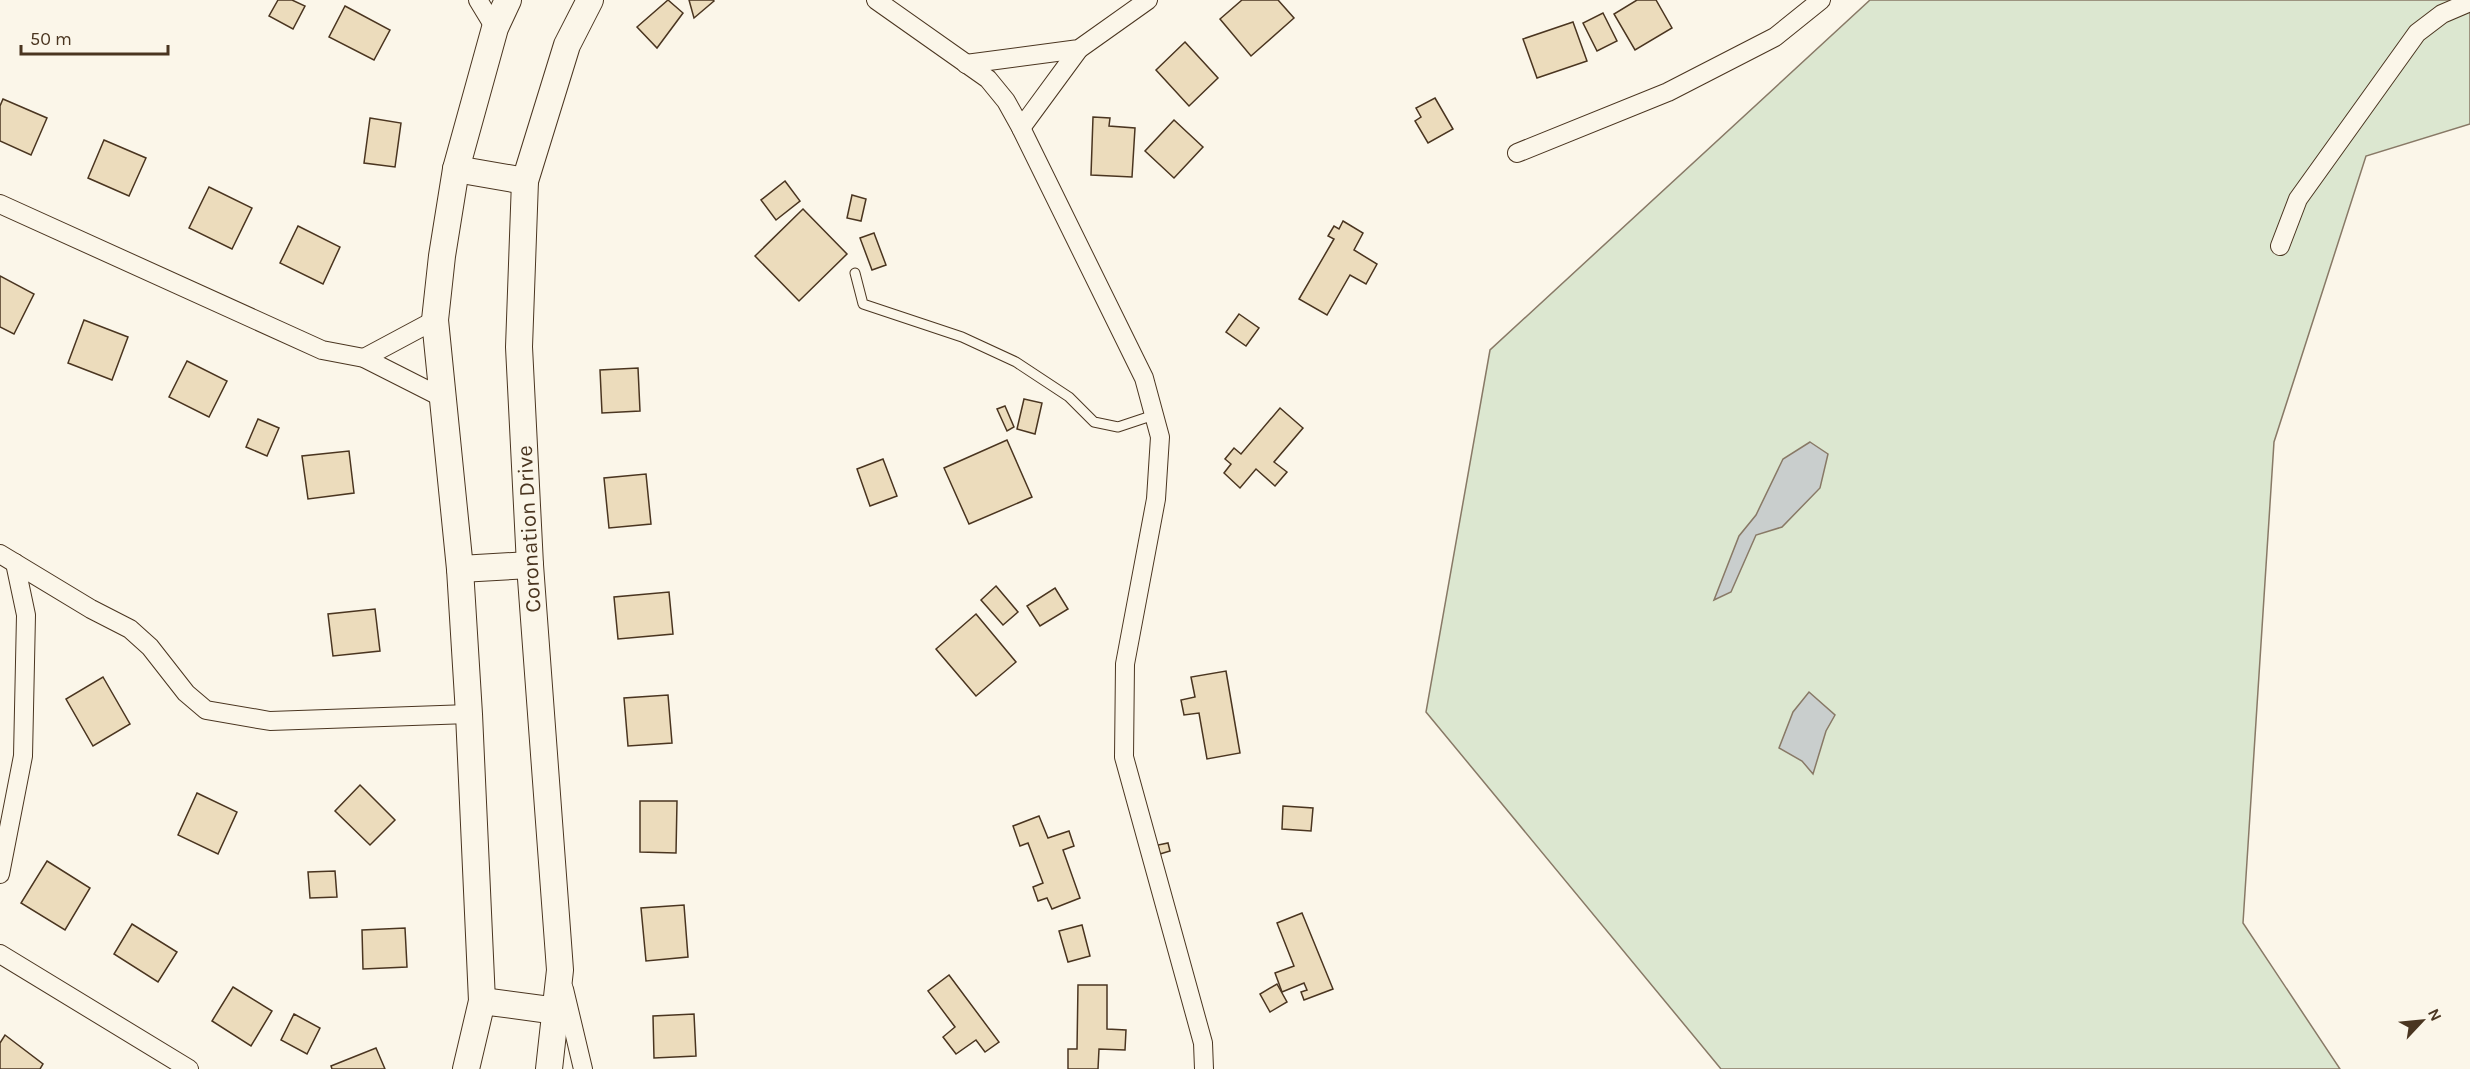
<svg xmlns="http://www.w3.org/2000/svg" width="2470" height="1069" font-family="Karla,sans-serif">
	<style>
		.green { fill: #dce7d0; stroke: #887966; stroke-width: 1.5 }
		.water { fill: #c9cecd; stroke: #887966; stroke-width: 1.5 }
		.building { fill: #ecdcbc; stroke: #4a3520; stroke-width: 1.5 }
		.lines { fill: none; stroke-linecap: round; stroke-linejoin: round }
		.lane-casing { stroke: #4a3520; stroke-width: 11 }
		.street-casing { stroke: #4a3520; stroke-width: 20 }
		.secondary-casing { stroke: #4a3520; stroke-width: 28 }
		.lane { stroke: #fbf6e9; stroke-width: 9 }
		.street { stroke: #fbf6e9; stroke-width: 18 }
		.secondary { stroke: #fbf6e9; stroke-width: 26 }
		.labels { text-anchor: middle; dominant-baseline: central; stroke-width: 4.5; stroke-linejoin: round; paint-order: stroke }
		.street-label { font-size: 22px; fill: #4a3520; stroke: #fbf6e9 }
	</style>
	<rect width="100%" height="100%" fill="#fbf6e9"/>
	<polygon class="green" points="1870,0 2470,0 2470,124 2366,156 2274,442 2243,923 2340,1069 1721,1069 1426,712 1490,350"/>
	<g class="water">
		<polygon points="1810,442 1828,454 1820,488 1782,527 1756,535 1731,592 1714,600 1739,536 1756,515 1783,459"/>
		<polygon points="1809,692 1835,715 1826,731 1813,774 1802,761 1779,748 1793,712"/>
	</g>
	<g class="building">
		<polygon points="278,0 292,0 305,6 293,29 269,16"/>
		<polygon points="668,0 683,13 657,48 637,27"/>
		<polygon points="689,0 713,0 714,1 694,18"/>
		<polygon points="1242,0 1278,0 1294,18 1251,56 1220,19"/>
		<polygon points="1637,0 1656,0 1672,28 1635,50 1614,14"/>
		<polygon points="345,6 390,30 374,60 329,37"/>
		<polygon points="1603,13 1617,41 1597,51 1583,23"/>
		<polygon points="1573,22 1587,61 1537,78 1523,39"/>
		<polygon points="1185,42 1218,78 1189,106 1156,70"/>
		<polygon points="1435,98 1453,129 1428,143 1415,121 1421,117 1416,108"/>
		<polygon points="3,99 47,118 31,155 0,141 0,106"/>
		<polygon points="1093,117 1110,118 1109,126 1135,128 1132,177 1091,175"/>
		<polygon points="370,118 401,123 395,167 364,163"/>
		<polygon points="1174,120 1203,147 1174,178 1145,151"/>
		<polygon points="104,140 146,158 129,196 88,178"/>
		<polygon points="785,181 800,201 776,220 761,200"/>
		<polygon points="209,187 252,208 232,249 189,228"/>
		<polygon points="852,195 866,199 861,221 847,218"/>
		<polygon points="803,209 847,254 799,301 755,256"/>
		<polygon points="1343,221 1363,233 1354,250 1377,264 1366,284 1350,275 1327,315 1299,299 1334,239 1328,236 1334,226 1339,229"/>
		<polygon points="298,226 340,247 323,284 280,263"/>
		<polygon points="874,233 886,265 872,270 860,238"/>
		<polygon points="0,276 34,294 14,334 0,327"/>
		<polygon points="1239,314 1259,328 1246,346 1226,332"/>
		<polygon points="84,320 128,337 112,380 68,363"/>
		<polygon points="187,361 227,381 209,417 169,397"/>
		<polygon points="638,368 640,411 602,413 600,370"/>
		<polygon points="1024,399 1042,403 1035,434 1017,429"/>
		<polygon points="1005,406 1014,427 1007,431 997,409"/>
		<polygon points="1280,408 1303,428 1274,462 1287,472 1275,486 1256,469 1240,488 1224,473 1231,464 1225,459 1234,448 1241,454"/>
		<polygon points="258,419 279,428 267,456 246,447"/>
		<polygon points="1007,440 1032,497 969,524 944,468"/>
		<polygon points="349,451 354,493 308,499 302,456"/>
		<polygon points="883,459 897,496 870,506 857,469"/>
		<polygon points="646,474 651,524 609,528 604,478"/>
		<polygon points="996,586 1018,612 1003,625 981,600"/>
		<polygon points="1055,588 1068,609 1040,626 1027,606"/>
		<polygon points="669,592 673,634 618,639 614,597"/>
		<polygon points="375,609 380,651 333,656 328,614"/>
		<polygon points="976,614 1016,662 976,696 936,649"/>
		<polygon points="1226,671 1240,753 1207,759 1199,713 1184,715 1181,700 1195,697 1191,677"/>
		<polygon points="103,677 130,724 93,746 66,699"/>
		<polygon points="668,695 672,743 628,746 624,698"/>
		<polygon points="360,785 395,820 370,845 335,811"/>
		<polygon points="197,793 237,812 218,854 178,835"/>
		<polygon points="640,801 677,801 676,853 640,852"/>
		<polygon points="1283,806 1313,808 1311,831 1282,829"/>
		<polygon points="1039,816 1048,838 1069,831 1074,846 1063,850 1080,898 1052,909 1047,898 1038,901 1033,887 1043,883 1028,843 1020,846 1013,826"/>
		<polygon points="1168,843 1170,851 1160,854 1158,845"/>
		<polygon points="47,861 90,888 65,930 21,903"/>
		<polygon points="335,871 337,897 310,898 308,872"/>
		<polygon points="684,905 688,957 646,961 641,908"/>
		<polygon points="1302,913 1333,989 1304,1000 1301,992 1307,990 1304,983 1282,992 1275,973 1294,966 1277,923"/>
		<polygon points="132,924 177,952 158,982 114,954"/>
		<polygon points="1082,925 1090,956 1068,962 1059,931"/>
		<polygon points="405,928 407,967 363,969 362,930"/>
		<polygon points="949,975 999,1042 985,1052 976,1040 956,1054 943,1037 955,1027 928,991"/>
		<polygon points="1277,984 1287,1002 1270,1012 1260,994"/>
		<polygon points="1078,985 1107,985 1107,1029 1126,1030 1125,1050 1099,1049 1098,1069 1068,1069 1068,1049 1077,1049"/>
		<polygon points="233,987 272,1011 251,1046 212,1021"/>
		<polygon points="294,1014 320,1028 307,1054 281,1040"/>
		<polygon points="694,1014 696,1056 654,1058 653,1016"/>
		<polygon points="5,1035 43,1064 40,1069 0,1069 0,1043"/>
		<polygon points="376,1048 385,1069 332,1069 331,1066"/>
	</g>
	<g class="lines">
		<g class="lane-casing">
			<polyline id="lane" points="855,273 863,304 962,337 1016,362 1069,397 1094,422 1118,427 1154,415"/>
		</g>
		<g class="street-casing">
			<g id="street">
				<polyline points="478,0 495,28"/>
				<polyline points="876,0 988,79 1006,101 1021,128 1144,378 1160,437 1156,499 1125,664 1124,757 1203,1043 1204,1069"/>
				<polyline points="966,64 1079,49 1148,0"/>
				<polyline points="1021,128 1079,49"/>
				<polyline points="1517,153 1668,92 1775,37 1821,0"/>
				<polyline points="0,204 322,350 364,358 443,398"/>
				<polyline points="2280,246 2298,199 2417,33 2442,14 2470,2"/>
				<polyline points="364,358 435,320"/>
				<polyline points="0,554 91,609 130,629 150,647 186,693 206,710 270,721 469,714"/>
				<polyline points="0,874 23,756 26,615 15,563"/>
				<polyline points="0,954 189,1069"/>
				<polyline points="564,989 583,1069"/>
			</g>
		</g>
		<g class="secondary-casing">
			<g id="secondary">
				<polyline points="456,169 525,181"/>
				<polyline points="460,569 530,565"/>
				<polyline points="482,1001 557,1011"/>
				<polyline points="466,1069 482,1001 469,714 460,569 435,320 442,256 456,169 495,28 508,0"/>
				<polyline points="549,1069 560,970 530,565 519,347 525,181 567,45 590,0"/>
			</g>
		</g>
		<use href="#lane" class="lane"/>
		<use href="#street" class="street"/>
		<use href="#secondary" class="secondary"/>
	</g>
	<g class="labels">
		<g class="street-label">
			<text transform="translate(529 529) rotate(-93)">Coronation Drive</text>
		</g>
	</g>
	<g transform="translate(2422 1021) rotate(64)" stroke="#fbf6e9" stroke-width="4.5" paint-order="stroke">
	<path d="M0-4.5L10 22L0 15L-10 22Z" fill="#4a3520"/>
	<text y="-9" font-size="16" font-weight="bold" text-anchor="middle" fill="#4a3520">N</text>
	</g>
	<path d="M21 45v9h147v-9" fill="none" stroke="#4a3520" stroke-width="3"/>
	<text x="30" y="45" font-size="18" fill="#4a3520" stroke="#fbf6e9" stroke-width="4.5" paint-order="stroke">50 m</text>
</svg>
